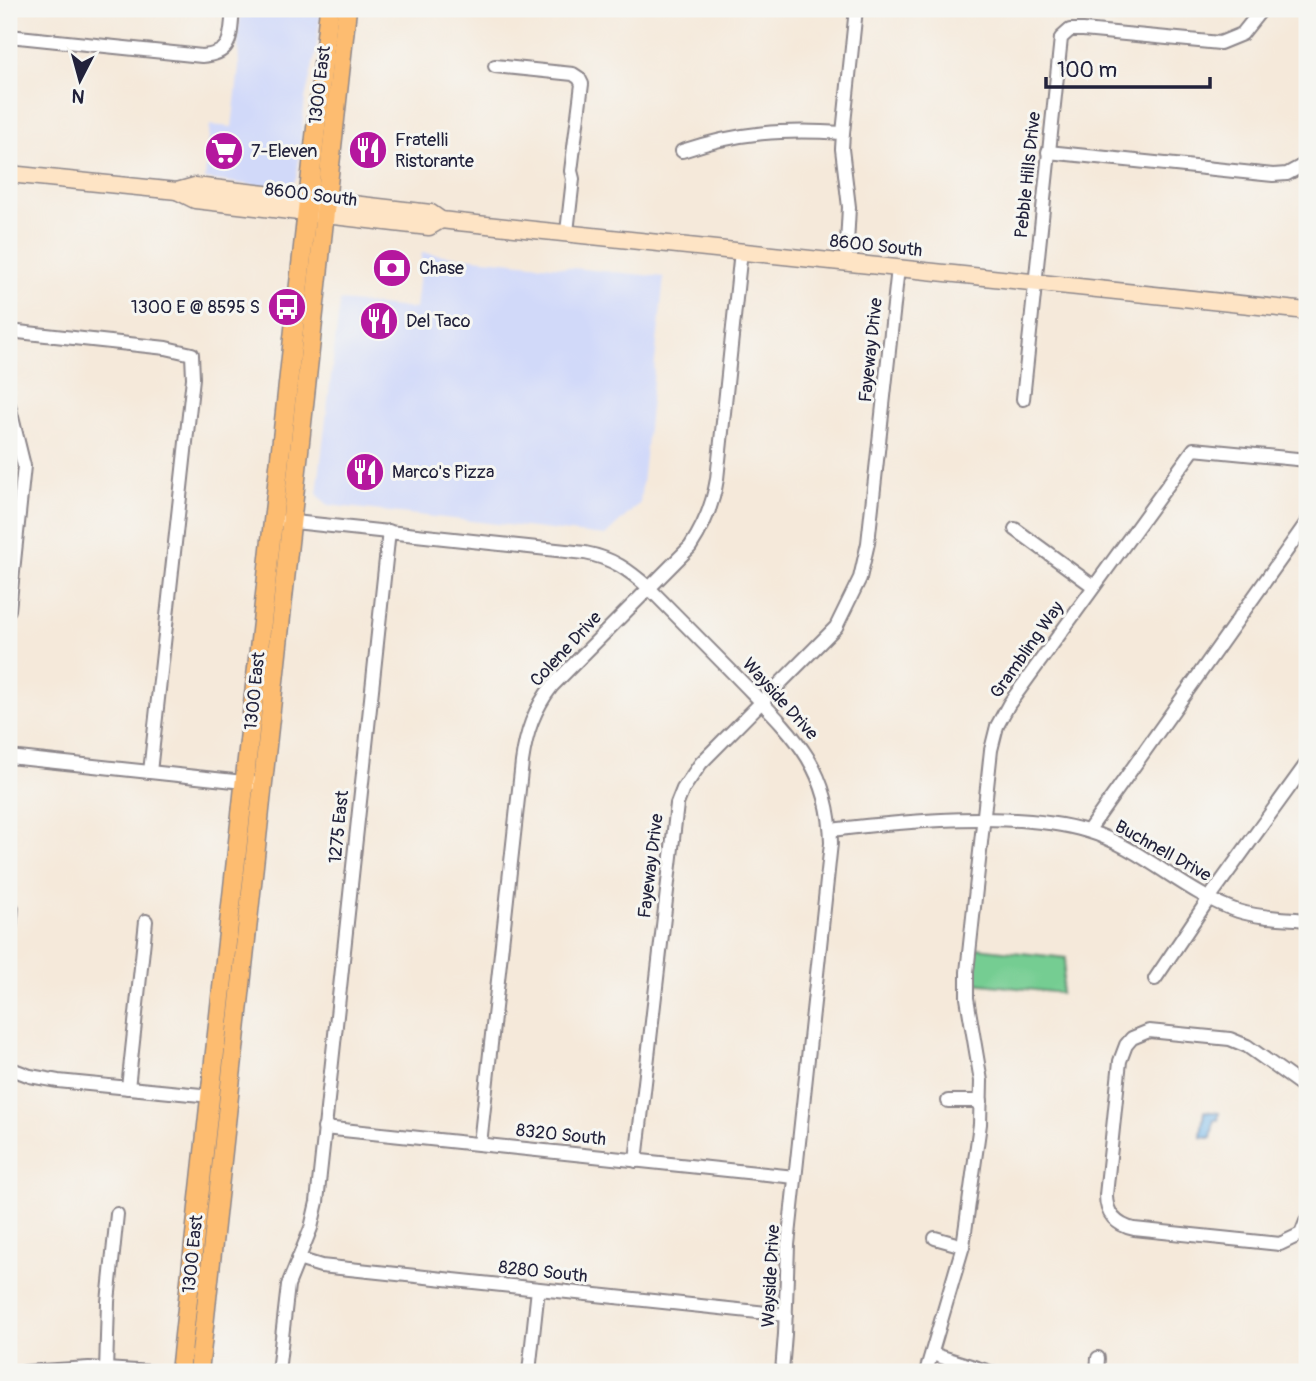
<svg xmlns="http://www.w3.org/2000/svg" width="1316" height="1381" font-family="Pangolin,sans-serif">
	<style>
		.built { fill: #d1d9f9 }
		.green { fill: #75cd92; stroke: #4c7866; stroke-width: 2 }
		.water { fill: #75b7ea; stroke: #4c6c92; stroke-width: 2 }
		.lines { fill: none; stroke-linecap: round; stroke-linejoin: round }
		.street-casing { stroke: #8c868a; stroke-width: 16 }
		.secondary-casing { stroke: #8c868a; stroke-width: 19 }
		.primary-casing { stroke: #8c868a; stroke-width: 21 }
		.street { stroke: #fff; stroke-width: 12 }
		.secondary { stroke: #fee4c5; stroke-width: 16 }
		.primary { stroke: #fdbc6f; stroke-width: 18 }
		.labels { text-anchor: middle; dominant-baseline: central; stroke-width: 6; stroke-linejoin: round; paint-order: stroke }
		.street-label { font-size: 18px; fill: #22223b; stroke: #f6f6f2 }
		.poi-label { font-size: 18px; fill: #22223b; stroke: #f6f6f2; text-anchor: start }
	</style>
	<rect width="100%" height="100%" fill="#f6f6f2"/>
	<filter id="ink" filterUnits="userSpaceOnUse"><feTurbulence type="fractalNoise" baseFrequency=".0143" numOctaves="2"/><feDisplacementMap in="SourceGraphic" scale="14" xChannelSelector="R" yChannelSelector="G"/><feConvolveMatrix kernelMatrix="1 2 1 2 8 2 1 2 1" color-interpolation-filters="sRGB"/></filter>
	<filter id="wash" filterUnits="userSpaceOnUse"><feTurbulence type="fractalNoise" baseFrequency=".00686" numOctaves="4" result="noise"/><feDisplacementMap in="SourceGraphic" scale="28" xChannelSelector="R" yChannelSelector="G"/><feGaussianBlur stdDeviation="1.57" result="paint"/><feColorMatrix in="noise" values="0 0 0 0 0 0 0 0 0 0 0 0 0 0 0 0 0 1.4 0 .05"/><feComposite in="paint" operator="in"/></filter>
	<g filter="url(#wash)">
		<rect width="100%" height="100%" fill="#f5e9da"/>
		<g class="built">
			<polygon points="241,9 321,9 316,52 305,99 297,176 294,182 287,187 278,188 205,179 210,125 232,127 239,68 238,35"/>
			<polygon points="422,253 664,277 640,503 605,536 328,505 317,494 340,301 416,309"/>
		</g>
		<polygon class="green" points="977,948 1066,958 1061,993 974,983"/>
		<polygon class="water" points="1204,1111 1219,1113 1218,1120 1214,1119 1211,1138 1201,1137"/>
	</g>
	<g filter="url(#ink)">
		<g class="lines">
			<g class="street-casing">
				<g id="street">
					<path d="M9,36L202,56C234,54 230,35 233,9"/>
					<polyline points="495,66 573,74 579,78 582,84 571,171 573,179 567,232"/>
					<path d="M682,151C738,132 784,129 843,133"/>
					<polyline points="1048,152 1273,175 1287,174 1307,163"/>
					<polyline points="846,263 849,207 842,149 843,133 856,9"/>
					<polyline points="9,331 166,348 192,354 193,378 150,772"/>
					<polyline points="1023,399 1061,38 1070,30 1083,30 1220,43 1242,34 1262,9"/>
					<polyline points="9,405 24,466 9,610"/>
					<path d="M285,521L585,553C612,558 629,570 649,588C678,617 707,647 736,676C787,729 830,763 831,843L788,1245L785,1334L782,1372"/>
					<polyline points="1015,529 1093,586"/>
					<polyline points="9,757 253,783"/>
					<path d="M831,830C905,821 1016,810 1087,831C1142,847 1184,893 1238,911C1260,918 1285,918 1307,920"/>
					<polyline points="1088,831 1307,522"/>
					<polyline points="9,940 12,908"/>
					<polyline points="1155,979 1210,897 1307,763"/>
					<polyline points="9,1068 30,1076 58,1081 211,1096"/>
					<polyline points="128,1088 146,921"/>
					<path d="M1307,1089L1247,1046L1230,1039L1149,1031L1132,1038L1126,1045L1120,1061L1106,1195C1106,1214 1116,1225 1134,1229L1280,1244L1301,1234L1307,1219"/>
					<polyline points="948,1101 981,1101"/>
					<polyline points="324,1128 795,1177"/>
					<path d="M480,1144L522,762C526,733 534,709 552,686L690,547C704,526 713,504 717,479L741,251"/>
					<polyline points="636,1161 677,804 683,789 701,763 836,627 860,578 868,543 898,268"/>
					<polyline points="935,1238 963,1246"/>
					<polyline points="298,1259 321,1266 786,1315"/>
					<polyline points="932,1354 990,1372"/>
					<polyline points="25,1372 89,1368 153,1372"/>
					<polyline points="106,1372 108,1302 117,1214"/>
					<polyline points="278,1372 288,1285 311,1228 317,1202 389,531"/>
					<polyline points="529,1372 538,1289"/>
					<polyline points="926,1372 963,1246 980,1124 981,1081 967,998 967,972 991,750 997,726 1009,704 1194,449 1307,460"/>
					<polyline points="1097,1372 1098,1358"/>
				</g>
			</g>
			<g class="secondary-casing">
				<g id="secondary">
					<polyline points="9,174 177,191 195,186 431,213 441,220 458,222 1307,311"/>
					<polyline points="177,191 195,200 429,227 441,220"/>
				</g>
			</g>
			<g class="primary-casing">
				<g id="primary">
					<polyline points="180,1372 329,9"/>
					<polyline points="199,1372 347,9"/>
				</g>
			</g>
			<use href="#street" class="street"/>
			<use href="#secondary" class="secondary"/>
			<use href="#primary" class="primary"/>
		</g>
	</g>
	<defs>
		<g id="restaurant-disc" transform="scale(2.0125)"><circle r="9.5" fill="#b5179e" stroke="#f6f6f2"/><path d="M-5-6h1v4h1v-4h1v4h1v-4h1v5L-1.5 .5V6h-2V.5L-5-1ZM5-6V6H3V1.5H1.5Q1.5-4 5-6Z" fill="#fff"/></g>
		<g id="supermarket-disc" transform="scale(2.0125)"><circle r="9.5" fill="#b5179e" stroke="#f6f6f2"/><path d="M-6-5.5h2.5l.6 2H6L4.5 2H-2.5L-4.4-4H-6ZM-1.5 3.2a1.3 1.3 0 1 0 .1 0ZM3 3.2a1.3 1.3 0 1 0 .1 0Z" fill="#fff"/></g>
		<g id="bank-disc" transform="scale(2.0125)"><circle r="9.5" fill="#b5179e" stroke="#f6f6f2"/><path d="M-6-4H6V4H-6ZM0-2.3a2.3 2.3 0 1 0 0 4.6a2.3 2.3 0 1 0 0-4.6Z" fill="#fff"/></g>
		<g id="bus-disc" transform="scale(2.0125)"><circle r="9.5" fill="#b5179e" stroke="#f6f6f2"/><path d="M-5-6H5V4H4V6H2V4H-2V6H-4V4H-5ZM-3.5-4V0h7V-4ZM-3.5 1.2v1.5H-2V1.2ZM2 1.2v1.5H3.5V1.2Z" fill="#fff"/></g>
	</defs>
	<g fill-rule="evenodd">
		<use href="#restaurant-disc" x="368" y="150"/>
		<use href="#supermarket-disc" x="224" y="151"/>
		<use href="#bank-disc" x="392" y="268"/>
		<use href="#bus-disc" x="287" y="307"/>
		<use href="#restaurant-disc" x="379" y="321"/>
		<use href="#restaurant-disc" x="365" y="472"/>
	</g>
	<g class="labels">
		<g class="street-label">
			<text transform="translate(320 85) rotate(-83)">1300 East</text>
			<text transform="translate(1028 175) rotate(-84)">Pebble Hills Drive</text>
			<text transform="translate(311 195) rotate(7)">8600 South</text>
			<text transform="translate(876 246) rotate(6)">8600 South</text>
			<text transform="translate(871 350) rotate(-84)">Fayeway Drive</text>
			<text transform="translate(566 649) rotate(-47)">Colene Drive</text>
			<text transform="translate(1027 650) rotate(-55)">Grambling Way</text>
			<text transform="translate(255 691) rotate(-84)">1300 East</text>
			<text transform="translate(780 699) rotate(48)">Wayside Drive</text>
			<text transform="translate(339 827) rotate(-84)">1275 East</text>
			<text transform="translate(1163 851) rotate(29)">Buchnell Drive</text>
			<text transform="translate(651 866) rotate(-83)">Fayeway Drive</text>
			<text transform="translate(561 1135) rotate(6)">8320 South</text>
			<text transform="translate(193 1254) rotate(-84)">1300 East</text>
			<text transform="translate(543 1272) rotate(6)">8280 South</text>
			<text transform="translate(771 1276) rotate(-87)">Wayside Drive</text>
		</g>
		<g class="poi-label">
			<text x="395" y="140">Fratelli<tspan x="395" dy="21">Ristorante</tspan></text>
			<text x="251" y="151">7-Eleven</text>
			<text x="419" y="268">Chase</text>
			<text x="260" y="307" text-anchor="end">1300 E @ 8595 S</text>
			<text x="406" y="321">Del Taco</text>
			<text x="392" y="472">Marco's Pizza</text>
		</g>
	</g>
	<rect width="1316" height="1381" fill="none" stroke="#f6f6f2" stroke-width="35"/>
	<g transform="translate(80 80) rotate(186)" stroke="#f6f6f2" stroke-width="5" paint-order="stroke">
	<path d="M0-5L12 26L0 18L-12 26Z" fill="#22223b"/>
	<text y="-10" font-size="19" font-weight="bold" text-anchor="middle" fill="#22223b">N</text>
	</g>
	<path d="M1046 77v10h164v-10" fill="none" stroke="#22223b" stroke-width="3.5"/>
	<text x="1057" y="77" font-size="21" fill="#22223b" stroke="#f6f6f2" stroke-width="5" paint-order="stroke">100 m</text>
</svg>
